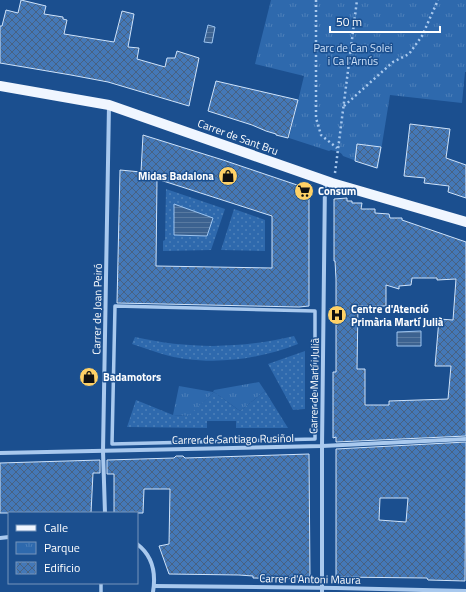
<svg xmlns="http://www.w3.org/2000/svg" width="466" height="592" font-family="'Titillium Web',sans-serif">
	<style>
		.park { fill: url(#park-tufts) }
		.garden { fill: url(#garden-dots) }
		.water { fill: url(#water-rules); stroke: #9cc4f0 }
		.building { fill: url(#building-cross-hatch); stroke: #cfe3fa; fill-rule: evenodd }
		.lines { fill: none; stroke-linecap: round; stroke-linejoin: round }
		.path { stroke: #a9c9ee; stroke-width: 2.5; stroke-dasharray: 2 3; stroke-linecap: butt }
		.pedestrian { stroke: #a9c9ee; stroke-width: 3.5 }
		.minor { stroke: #a9c9ee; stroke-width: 4 }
		.primary { stroke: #f0f6ff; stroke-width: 10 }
		.labels { text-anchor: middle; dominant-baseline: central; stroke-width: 3; stroke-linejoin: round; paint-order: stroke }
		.park-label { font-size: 11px; fill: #cfe3fa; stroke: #1b4f8f }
		.street-label { font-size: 11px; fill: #fff; stroke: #1b4f8f }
		.poi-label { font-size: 11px; font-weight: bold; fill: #fff; stroke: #1b4f8f; text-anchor: start }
	</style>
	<defs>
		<pattern id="park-tufts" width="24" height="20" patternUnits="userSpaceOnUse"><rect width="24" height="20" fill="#2e69ad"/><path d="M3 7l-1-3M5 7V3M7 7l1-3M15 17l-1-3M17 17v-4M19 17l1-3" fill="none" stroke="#4d80b9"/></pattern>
		<pattern id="garden-dots" width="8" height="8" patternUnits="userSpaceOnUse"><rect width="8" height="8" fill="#2e69ad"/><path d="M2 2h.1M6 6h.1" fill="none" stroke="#4d80b9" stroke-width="1.8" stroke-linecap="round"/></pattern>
		<pattern id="water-rules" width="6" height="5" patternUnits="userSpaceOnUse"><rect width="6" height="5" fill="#3c6290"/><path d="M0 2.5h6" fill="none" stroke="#597aa1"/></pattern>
		<pattern id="building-cross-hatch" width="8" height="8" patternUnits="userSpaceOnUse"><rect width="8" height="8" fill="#4478b7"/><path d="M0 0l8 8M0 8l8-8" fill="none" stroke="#486282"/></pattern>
	</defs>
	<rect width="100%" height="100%" fill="#1b4f8f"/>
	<g class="park">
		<path d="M271,0H466V72H465L462,103L390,95L378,169L343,156C342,152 335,151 331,150L329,151L289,138L304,76L255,64Z"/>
		<polygon points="259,382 265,391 240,411 214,392 189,416 173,415 179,386 213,392 214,390"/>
	</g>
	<g class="garden">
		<polygon points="166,189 225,209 211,250 163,251 163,241 165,240"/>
		<polygon points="234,209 265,220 265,251 221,250"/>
		<path d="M294,336L298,344C262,358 224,364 186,359C168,357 150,350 132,344L135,337C188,349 241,349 294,336Z"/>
		<polygon points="305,351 305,409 293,410 268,364"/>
		<polygon points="265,391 288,428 236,428 236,421 207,421 207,428 127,427 136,400 173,415 188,416 214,392 240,411"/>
	</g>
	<g class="water">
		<polygon points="208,25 215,27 212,43 204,42"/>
		<polygon points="174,204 213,218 207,236 174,235"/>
		<polygon points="421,331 421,346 397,346 397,332"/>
	</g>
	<g class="building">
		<polygon points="21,0 46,6 44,14 63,17 63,19 67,20 64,34 114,42 122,11 134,14 128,47 139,48 137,59 165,67 167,58 175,58 177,51 199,58 189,106 108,82 71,75 0,63 0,26 2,26 6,10 18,13"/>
		<polygon points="216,81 298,100 288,138 276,135 276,134 266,131 252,125 208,111"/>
		<polygon points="410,124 450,129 446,158 466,165 466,198 448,192 449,186 424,183 425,178 404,176"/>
		<path d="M143,135L223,160L309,189V306L299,307L117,303L120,170L141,172ZM157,179L272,216V268L156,266Z"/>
		<polygon points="357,144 381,147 377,168 355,161"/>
		<path d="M347,198V201H352V203H362L361,209H375V213L389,214L390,218H402V220L466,242V436L336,442V437L333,438V372H336V279L335,261H334V199ZM412,278H437V280L456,279L453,320L439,319L435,366H451L448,399L389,401V405H365V369H357L358,306H386V285L399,289V286L411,285Z"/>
		<path d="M466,442L465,581L428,580L427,578L336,577V449ZM380,498H408L406,522L379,520Z"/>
		<polygon points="309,454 310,579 253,578 253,576 239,575 169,574 159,546 169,544 170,489 144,489 143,513 114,513 114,474 107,474 107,460 174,458 176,456 183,456 185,458"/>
		<polygon points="100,460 100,473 93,473 91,513 0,513 0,463"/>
	</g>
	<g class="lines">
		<g class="path">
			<polyline points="316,0 316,118 321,135 337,148"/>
			<polyline points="344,106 393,62 409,54 422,36 438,0"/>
			<polyline points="335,173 357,0"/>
		</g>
		<g class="pedestrian">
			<polygon points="115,306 315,311 315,439 112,444"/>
			<polyline points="101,583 101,592"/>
		</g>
		<g class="minor">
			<polyline points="0,453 322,446 466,439"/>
			<polyline points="105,513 103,451 109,105"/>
			<polyline points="0,538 9,537"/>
			<path d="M137,544C153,556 156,574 153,592"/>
			<polyline points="154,586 336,588 466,591"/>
			<polyline points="322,592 322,446 325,181"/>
		</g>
		<polyline class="primary" points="0,86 109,105 332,183 466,222"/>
	</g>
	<defs>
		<g id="shop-disc" transform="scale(1)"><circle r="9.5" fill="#ffd166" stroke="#1b4f8f"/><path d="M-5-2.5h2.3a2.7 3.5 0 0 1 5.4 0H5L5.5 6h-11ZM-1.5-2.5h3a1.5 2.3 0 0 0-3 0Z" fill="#111"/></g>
		<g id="supermarket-disc" transform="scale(1)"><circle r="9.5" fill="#ffd166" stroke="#1b4f8f"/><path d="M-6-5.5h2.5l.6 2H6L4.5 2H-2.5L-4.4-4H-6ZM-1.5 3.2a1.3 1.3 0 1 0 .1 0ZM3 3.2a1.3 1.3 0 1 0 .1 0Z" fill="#111"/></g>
		<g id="hospital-disc" transform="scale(1)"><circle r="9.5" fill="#ffd166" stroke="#1b4f8f"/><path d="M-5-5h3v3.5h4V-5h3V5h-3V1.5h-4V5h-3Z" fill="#111"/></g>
	</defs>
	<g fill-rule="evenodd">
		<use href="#shop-disc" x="228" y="176"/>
		<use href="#supermarket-disc" x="304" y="191"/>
		<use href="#hospital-disc" x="337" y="315"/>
		<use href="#shop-disc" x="89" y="377"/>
	</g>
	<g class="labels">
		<g class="park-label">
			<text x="353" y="48">Parc de Can Solei<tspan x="353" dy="13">i Ca l'Arnús</tspan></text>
		</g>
		<g class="street-label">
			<text transform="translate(238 137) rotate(20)">Carrer de Sant Bru</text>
			<text transform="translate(97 309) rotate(-89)">Carrer de Joan Peiró</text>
			<text transform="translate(314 386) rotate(-89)">Carrer de Martí i Julià</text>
			<text transform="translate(233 439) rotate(-1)">Carrer de Santiago Rusiñol</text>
			<text transform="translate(310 579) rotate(1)">Carrer d'Antoni Maura</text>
		</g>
		<g class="poi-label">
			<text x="214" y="176" text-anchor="end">Midas Badalona</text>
			<text x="318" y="191">Consum</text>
			<text x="351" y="309">Centre d'Atenció<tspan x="351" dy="13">Primària Martí Julià</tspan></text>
			<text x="103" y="377">Badamotors</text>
		</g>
	</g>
	<rect x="8" y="512" width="130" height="72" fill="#1b4f8f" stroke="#7695bc"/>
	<rect x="16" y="525" width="20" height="6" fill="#f0f6ff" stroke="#7695bc"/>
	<text x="44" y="532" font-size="12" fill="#ffffff">Calle</text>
	<rect x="16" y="542" width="20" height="12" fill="url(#park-tufts)" stroke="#7695bc"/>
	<text x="44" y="552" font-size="12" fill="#ffffff">Parque</text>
	<rect x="16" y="562" width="20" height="12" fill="url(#building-cross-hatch)" stroke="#7695bc"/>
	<text x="44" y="572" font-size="12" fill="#ffffff">Edificio</text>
	<path d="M330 26v6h110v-6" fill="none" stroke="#ffffff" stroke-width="2"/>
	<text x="336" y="26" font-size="12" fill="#ffffff" stroke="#1b4f8f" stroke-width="3" paint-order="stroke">50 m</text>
</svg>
